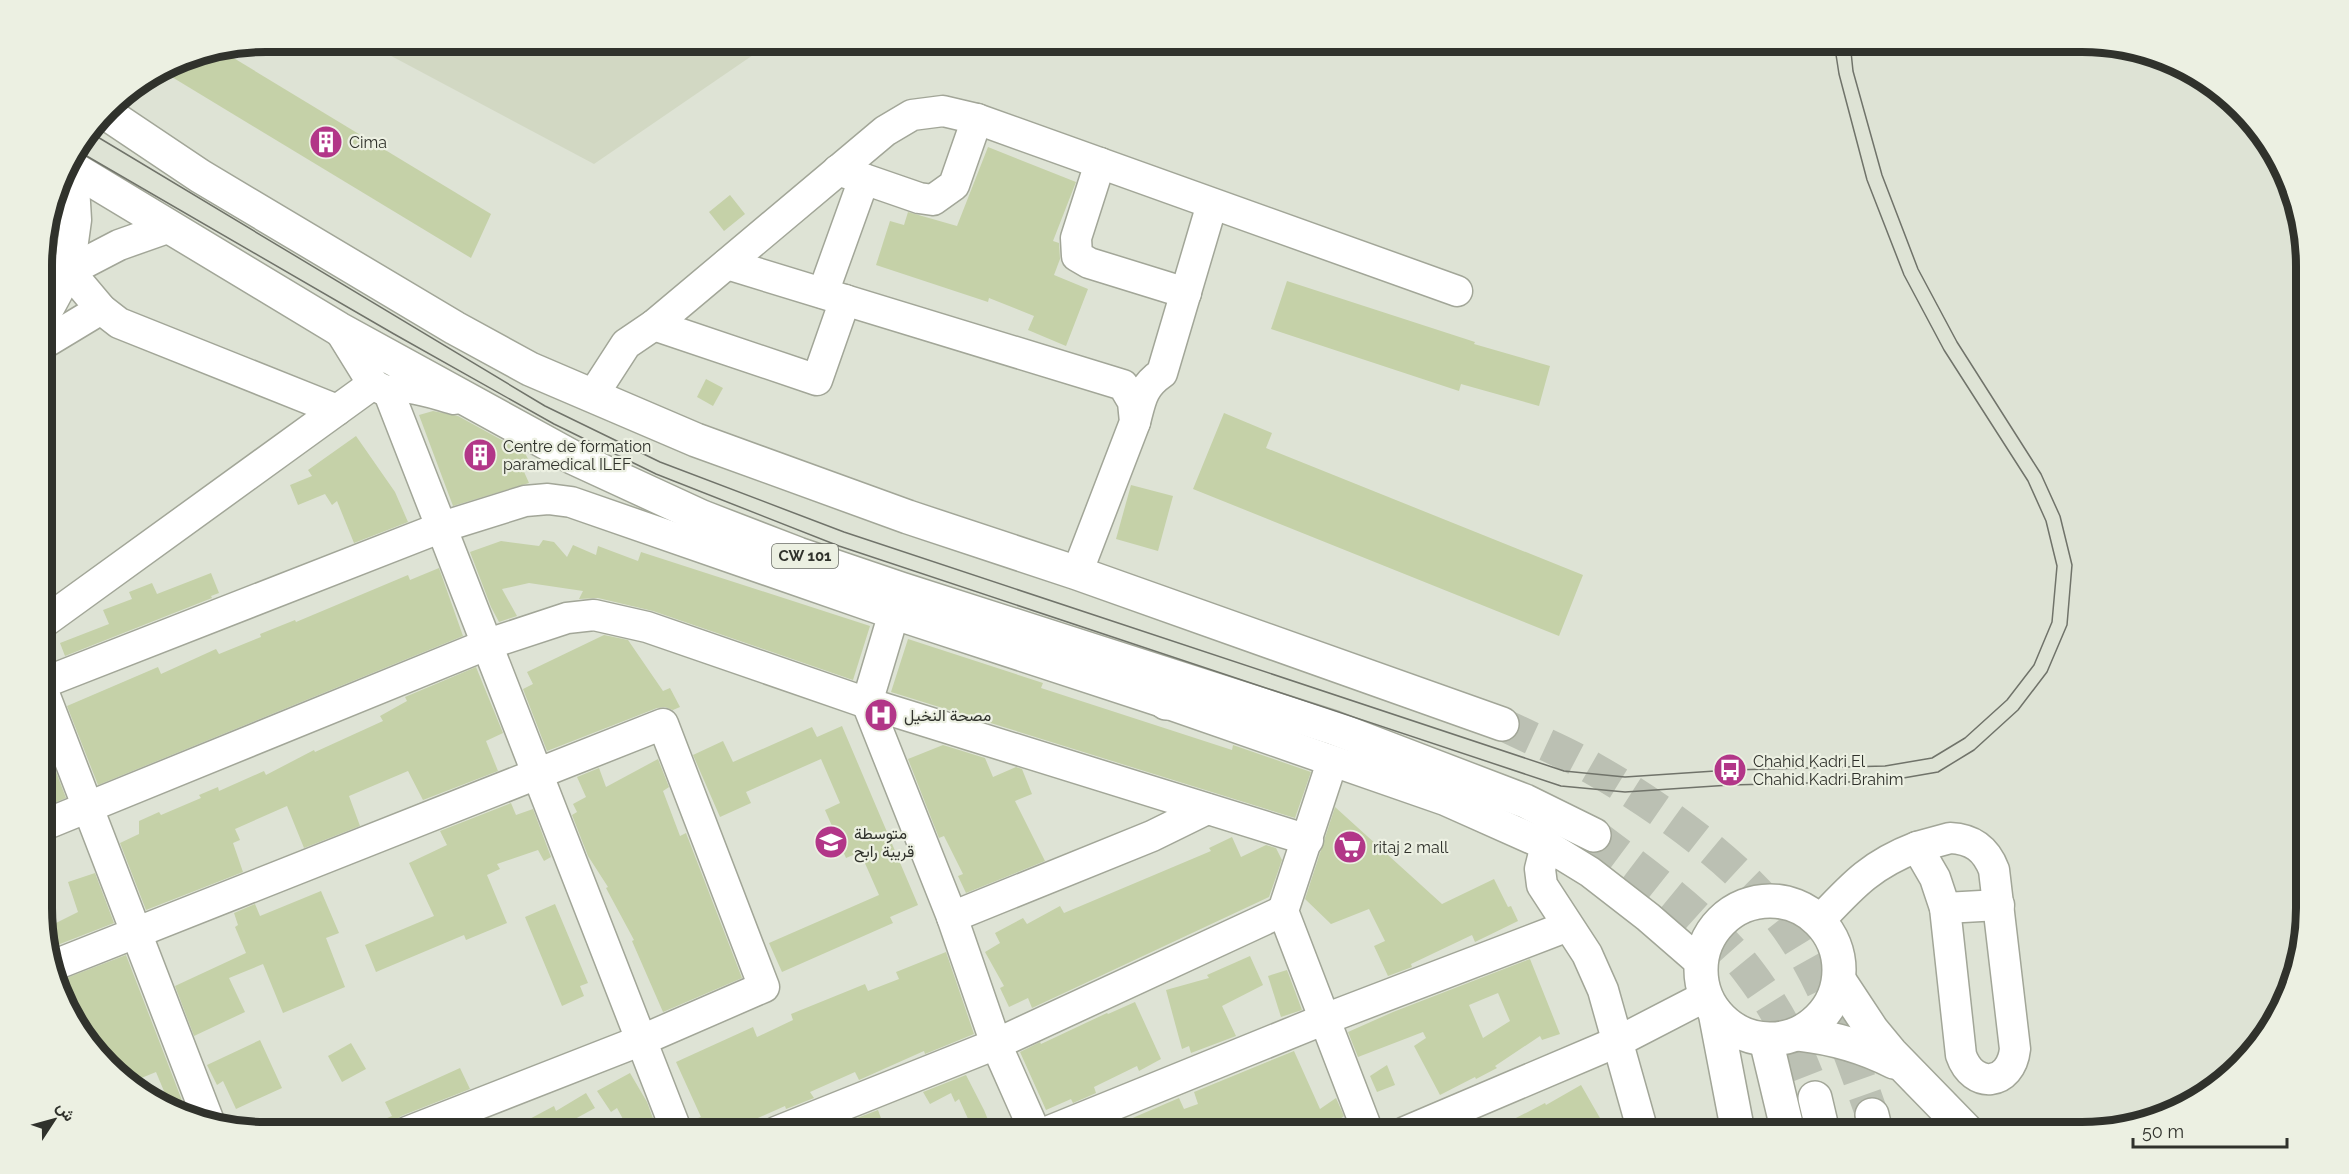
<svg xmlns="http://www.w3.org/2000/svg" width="2349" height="1174" font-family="Raleway,Vazirmatn,sans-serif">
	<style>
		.built { fill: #d2d8c3 }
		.building { fill: #c5d1a8; fill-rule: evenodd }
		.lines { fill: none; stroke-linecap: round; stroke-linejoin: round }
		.highway-tunnel { stroke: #bbc0b3; stroke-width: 33; stroke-dasharray: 33 16; stroke-linecap: butt }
		.minor-casing { stroke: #a2a698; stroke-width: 33 }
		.major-casing { stroke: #a2a698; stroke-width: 36 }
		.highway-casing { stroke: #a2a698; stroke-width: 36 }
		.minor { stroke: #fff; stroke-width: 30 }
		.major { stroke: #fff; stroke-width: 33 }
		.highway { stroke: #fff; stroke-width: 33 }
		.tram { stroke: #70736a; stroke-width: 1.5 }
		.labels { text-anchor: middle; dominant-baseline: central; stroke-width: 4.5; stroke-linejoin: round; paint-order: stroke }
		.shield { fill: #ecf0e2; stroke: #686b63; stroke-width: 1.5 }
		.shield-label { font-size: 15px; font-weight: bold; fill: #30322c }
		.poi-label { font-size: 16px; fill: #30322c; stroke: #ecf0e2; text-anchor: start }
		.rim { fill: none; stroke: #30322c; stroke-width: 8 }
	</style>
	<rect width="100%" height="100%" fill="#dee3d5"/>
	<polygon class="built" points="365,42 772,42 594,164"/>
	<g class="building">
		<polygon points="222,51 491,214 471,258 162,71 181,59"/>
		<polygon points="988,147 1076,182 1053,241 1059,243 1060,259 1054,275 1088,289 1066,346 1028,330 1034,316 989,298 988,302 876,265 890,221 904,225 908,212 957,226"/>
		<polygon points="730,195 745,214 724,231 709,212"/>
		<polygon points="1287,281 1475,342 1474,344 1550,366 1539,406 1461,384 1459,391 1271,329"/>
		<polygon points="706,379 723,388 713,406 697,397"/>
		<polygon points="433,411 458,416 509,444 512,449 517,448 525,453 529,461 521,465 529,483 453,506 419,415"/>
		<polygon points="1224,413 1272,433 1266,448 1583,575 1559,636 1193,489"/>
		<polygon points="356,436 395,492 408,522 354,543 337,501 332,505 325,494 298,505 290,485 312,476 308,470"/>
		<polygon points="1131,485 1173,496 1158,551 1116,539"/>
		<polygon points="543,540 554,542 567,557 573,545 596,555 598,546 638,561 641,552 870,626 853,680 653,611 598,598 579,599 583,591 529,583 502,589 517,616 499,622 491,607 470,552 501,541 539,546"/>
		<polygon points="439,568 463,636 98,785 67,706 158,667 161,674 216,649 219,654 261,637 260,634 295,620 296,622 408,575 410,580"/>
		<polygon points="211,573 219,593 211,596 212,598 65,656 60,643 109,624 103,610 132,599 129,592 152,583 157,594"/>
		<polygon points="604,635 628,640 663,691 670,688 680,707 673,710 665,707 657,708 547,751 523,689 533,684 527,672"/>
		<polygon points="908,639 1043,683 1041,688 1232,750 1233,745 1311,772 1295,818 891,692"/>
		<polygon points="476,667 503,733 486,741 498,771 423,800 408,771 349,796 360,826 304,848 287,806 235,829 240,840 233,843 243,872 146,910 120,843 139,834 139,821 159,812 161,815 201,798 199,795 218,787 219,791 264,771 266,775 314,750 315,752 383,721 380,716 407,701 405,697"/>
		<polygon points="842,726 918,905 890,917 893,923 782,972 769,943 879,895 860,852 846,858 825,810 840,803 821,759 746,792 751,803 720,817 693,755 723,741 733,762 812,727 817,737"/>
		<polygon points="44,740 66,798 44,807"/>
		<polygon points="943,745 985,758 993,777 1016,767 1022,769 1032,794 1015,801 1045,861 966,893 958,876 963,874 944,836 939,838 908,759"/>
		<polygon points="658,759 669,787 663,791 680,836 686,833 742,978 663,1012 632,941 634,940 606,888 608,887 588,856 572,815 577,812 573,804 586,797 577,777 599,768 606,787"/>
		<polygon points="511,803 516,815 533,809 551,857 544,861 538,850 497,864 500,869 487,875 507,923 466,940 464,935 376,972 365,945 434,916 409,863 447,845 440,831"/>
		<polygon points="1335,807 1442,904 1494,879 1508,907 1511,906 1518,921 1475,942 1472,935 1411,964 1412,967 1388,976 1374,946 1385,941 1369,909 1331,924 1305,899"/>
		<polygon points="1232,837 1241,857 1266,845 1276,848 1282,860 1269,897 1032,1008 1028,998 1009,1007 1000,988 1004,986 985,952 1000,943 995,933 1023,918 1027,924 1060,906 1064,913 1211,851 1209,848"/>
		<polygon points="95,873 114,923 47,949 44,929 78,912 68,882"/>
		<polygon points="321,891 339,933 326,938 345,987 283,1013 263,964 229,978 245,1012 194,1036 175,986 246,953 235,927 238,925 234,913 255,904 260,916"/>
		<polygon points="555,904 588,983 580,986 584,996 562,1006 525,917"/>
		<polygon points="946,952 974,1034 925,1054 924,1051 859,1080 855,1072 810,1092 814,1098 786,1109 785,1106 749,1122 750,1126 737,1132 704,1132 698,1118 701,1117 676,1062 753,1027 757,1037 793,1020 791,1014 865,984 868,991 899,979 896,972"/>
		<polygon points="126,955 183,1103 171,1108 156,1072 134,1081 88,1044 59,994 56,982"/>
		<polygon points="1250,956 1263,985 1222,1006 1236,1036 1191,1053 1189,1046 1182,1049 1166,990 1209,978 1207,975"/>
		<path d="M1530,959L1560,1034L1542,1040L1540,1036L1495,1066L1497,1068L1476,1079L1475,1077L1440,1095L1414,1046L1426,1038L1423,1032L1358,1057L1348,1032L1393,1012ZM1498,993L1510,1021L1483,1038L1469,1005Z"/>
		<polygon points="1287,970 1302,1010 1281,1017 1268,976"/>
		<polygon points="1135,1002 1161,1059 1139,1071 1137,1066 1094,1087 1096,1093 1087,1097 1073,1103 1071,1099 1046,1110 1020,1052 1040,1042 1041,1044 1107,1013 1108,1014"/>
		<polygon points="260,1040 282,1088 236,1109 223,1081 217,1085 207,1065"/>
		<polygon points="351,1043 366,1069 342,1082 328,1056"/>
		<polygon points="1294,1051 1320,1109 1336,1098 1344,1116 1328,1128 1319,1132 1100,1132 1179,1098 1184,1109 1198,1104 1194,1092"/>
		<polygon points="1387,1065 1395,1085 1377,1092 1370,1076"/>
		<polygon points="460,1068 470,1089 401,1116 393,1122 390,1132 354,1132 392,1116 385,1102"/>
		<polygon points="630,1073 647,1102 658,1132 630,1132 617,1108 611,1112 597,1091"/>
		<polygon points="966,1075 984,1110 993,1132 974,1132 959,1099 955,1102 951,1093 930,1104 923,1092"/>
		<polygon points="1581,1085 1608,1132 1489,1132 1545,1103 1546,1105"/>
		<polygon points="586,1093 595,1108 564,1125 567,1132 505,1132 554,1106 556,1111"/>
		<polygon points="878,1110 886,1132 856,1132 852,1120"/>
		<polygon points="484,1120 490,1132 454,1132"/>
	</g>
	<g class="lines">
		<g class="highway-tunnel">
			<path d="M1502,724C1532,739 1563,751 1592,768C1661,807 1749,870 1793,936C1829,991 1850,1053 1872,1115"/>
			<path d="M1594,835C1646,874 1710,920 1749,972C1778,1010 1800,1053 1815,1098"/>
		</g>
		<g class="minor-casing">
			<g id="minor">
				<polyline points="1100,163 1076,238 1077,256 1089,263 1186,293"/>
				<polyline points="838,170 919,198 933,200 954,185 977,119"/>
				<polyline points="727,264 1123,385 1133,402 1135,422 1077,573"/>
				<polyline points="69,271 101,309 119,323 337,410"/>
				<polyline points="69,271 119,245 170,227"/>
				<polyline points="823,293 864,179"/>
				<polyline points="845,300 817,380 654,325 885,131 912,115 943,111 977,119 1457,291"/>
				<polyline points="43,319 69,271 76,220 73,169"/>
				<path d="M339,329L373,384C394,398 392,385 410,388C425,390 439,395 454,399"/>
				<polyline points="43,344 101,309"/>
				<polyline points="389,393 677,1132"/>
				<polyline points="593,395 626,344 654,325"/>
				<path d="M1135,422C1141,399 1142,387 1162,373L1212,204"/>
				<polyline points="899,596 867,703 952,917 996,1044 1035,1132"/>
				<polyline points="43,623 373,384"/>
				<polyline points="43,683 442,527 525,501 548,499 571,502 894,614 1166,703 1445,800 1546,845 1590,872 1648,917 1701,963"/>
				<polyline points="43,691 208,1119"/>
				<polyline points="1332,762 1283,911 1368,1132"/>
				<polyline points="44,825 488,644 567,618 594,615 647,627 867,703 1308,840"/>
				<path d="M1950,838C1973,839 1986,849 1994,870L2015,1049C2011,1086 1973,1090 1961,1055L1945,908L1935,878L1917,847Z"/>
				<polyline points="1546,845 1540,869 1542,885 1587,954 1603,990 1643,1132"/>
				<polyline points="1945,908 1999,905"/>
				<polyline points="952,917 1152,836 1207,809"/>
				<path d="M1819,921C1852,886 1870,865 1917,847"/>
				<polyline points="52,966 663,724 764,987 642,1040 407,1132"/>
				<polyline points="776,1132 996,1044 1283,911"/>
				<polyline points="1047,1132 1325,1019 1568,926"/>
				<polyline points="1405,1132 1619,1041 1706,996"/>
			</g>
		</g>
		<g class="major-casing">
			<g id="major">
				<polyline points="106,113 200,176 455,328 530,369 696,440 908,517 1077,573 1502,724"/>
				<polyline points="67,165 339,329 574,458 702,517 798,554 901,589 1334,728 1525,801 1594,835"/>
				<polyline points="1122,667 1166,703"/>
				<circle cx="1770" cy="970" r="69"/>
				<polyline points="1715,1012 1738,1132"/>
			</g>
		</g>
		<g class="highway-casing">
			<g id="highway">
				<polyline points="1839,980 1872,1030 1891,1053 1968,1132"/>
				<path d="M1799,1034C1834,1038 1863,1046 1894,1062"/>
				<polyline points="1766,1040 1788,1132"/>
				<polyline points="1815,1098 1823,1132"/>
				<polyline points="1872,1115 1876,1132"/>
			</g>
		</g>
		<use href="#minor" class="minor"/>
		<use href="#major" class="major"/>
		<use href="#highway" class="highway"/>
		<g class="tram">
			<polyline points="91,133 545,406 660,462 844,532 1564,771 1625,777 1730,770 1885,766 1932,758 1965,738 2007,700 2034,665 2052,622 2057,566 2046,521 2028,481 1944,350 1904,275 1867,180 1839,74 1834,42"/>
			<polyline points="78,151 394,334 554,424 656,474 839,546 1561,786 1625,792 1730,785 1886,781 1938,772 1974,750 2018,710 2047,672 2067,625 2072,565 2060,516 2041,474 1957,342 1918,269 1882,175 1853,71 1850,42"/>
		</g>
	</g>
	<defs>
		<g id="building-disc" transform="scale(1.725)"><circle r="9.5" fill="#b23688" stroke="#ecf0e2"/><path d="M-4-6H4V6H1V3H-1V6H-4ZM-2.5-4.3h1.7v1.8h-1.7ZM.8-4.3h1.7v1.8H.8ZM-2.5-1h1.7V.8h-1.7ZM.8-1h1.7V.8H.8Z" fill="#fff"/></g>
		<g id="hospital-disc" transform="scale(1.725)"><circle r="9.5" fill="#b23688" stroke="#ecf0e2"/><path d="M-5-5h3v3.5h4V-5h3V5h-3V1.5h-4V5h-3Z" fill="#fff"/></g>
		<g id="bus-disc" transform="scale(1.725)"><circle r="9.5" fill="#b23688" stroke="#ecf0e2"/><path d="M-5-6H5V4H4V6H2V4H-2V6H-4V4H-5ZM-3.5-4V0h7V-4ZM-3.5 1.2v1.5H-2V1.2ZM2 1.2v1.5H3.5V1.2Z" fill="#fff"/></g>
		<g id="school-disc" transform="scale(1.725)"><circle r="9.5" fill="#b23688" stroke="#ecf0e2"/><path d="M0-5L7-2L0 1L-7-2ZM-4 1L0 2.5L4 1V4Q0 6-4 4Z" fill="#fff"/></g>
		<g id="supermarket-disc" transform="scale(1.725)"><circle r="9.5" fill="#b23688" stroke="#ecf0e2"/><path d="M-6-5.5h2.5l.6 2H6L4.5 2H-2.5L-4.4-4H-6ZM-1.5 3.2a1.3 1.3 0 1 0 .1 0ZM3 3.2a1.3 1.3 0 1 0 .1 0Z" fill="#fff"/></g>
	</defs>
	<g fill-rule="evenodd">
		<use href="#building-disc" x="326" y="142"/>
		<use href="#building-disc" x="480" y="455"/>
		<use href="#hospital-disc" x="881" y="715"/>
		<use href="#bus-disc" x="1730" y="770"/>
		<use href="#school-disc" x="831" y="842"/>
		<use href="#supermarket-disc" x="1350" y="847"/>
	</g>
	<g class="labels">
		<rect class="shield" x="772" y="544" width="66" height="24" rx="4.5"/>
		<g class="shield-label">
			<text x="805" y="556">CW 101</text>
		</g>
		<g class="poi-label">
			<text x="349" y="142">Cima</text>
			<text x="503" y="446">Centre de formation<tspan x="503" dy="18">paramedical ILEF</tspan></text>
			<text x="904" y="715">مصحة النخيل</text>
			<text x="1753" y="761">Chahid Kadri El<tspan x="1753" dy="18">Chahid Kadri Brahim</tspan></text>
			<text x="854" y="833">متوسطة<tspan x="854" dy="18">قريبة رابح</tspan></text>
			<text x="1373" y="847">ritaj 2 mall</text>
		</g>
	</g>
	<path d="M0 0H2349V1174H0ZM266 52H2082A214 214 0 0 1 2296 266V908A214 214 0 0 1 2082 1122H266A214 214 0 0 1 52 908V266A214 214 0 0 1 266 52Z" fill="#ecf0e2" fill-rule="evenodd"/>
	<path class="rim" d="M266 52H2082A214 214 0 0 1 2296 266V908A214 214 0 0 1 2082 1122H266A214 214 0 0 1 52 908V266A214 214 0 0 1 266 52Z"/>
	<g transform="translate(54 1120) rotate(54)" stroke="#ecf0e2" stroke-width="4.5" paint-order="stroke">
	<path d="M0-4.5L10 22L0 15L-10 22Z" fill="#30322c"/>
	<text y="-9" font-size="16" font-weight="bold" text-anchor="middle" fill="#30322c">ش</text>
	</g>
	<path d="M2133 1138v9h154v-9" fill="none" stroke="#30322c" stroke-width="3"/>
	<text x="2142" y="1138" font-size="18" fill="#30322c" stroke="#ecf0e2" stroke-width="4.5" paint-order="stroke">50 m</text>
</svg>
